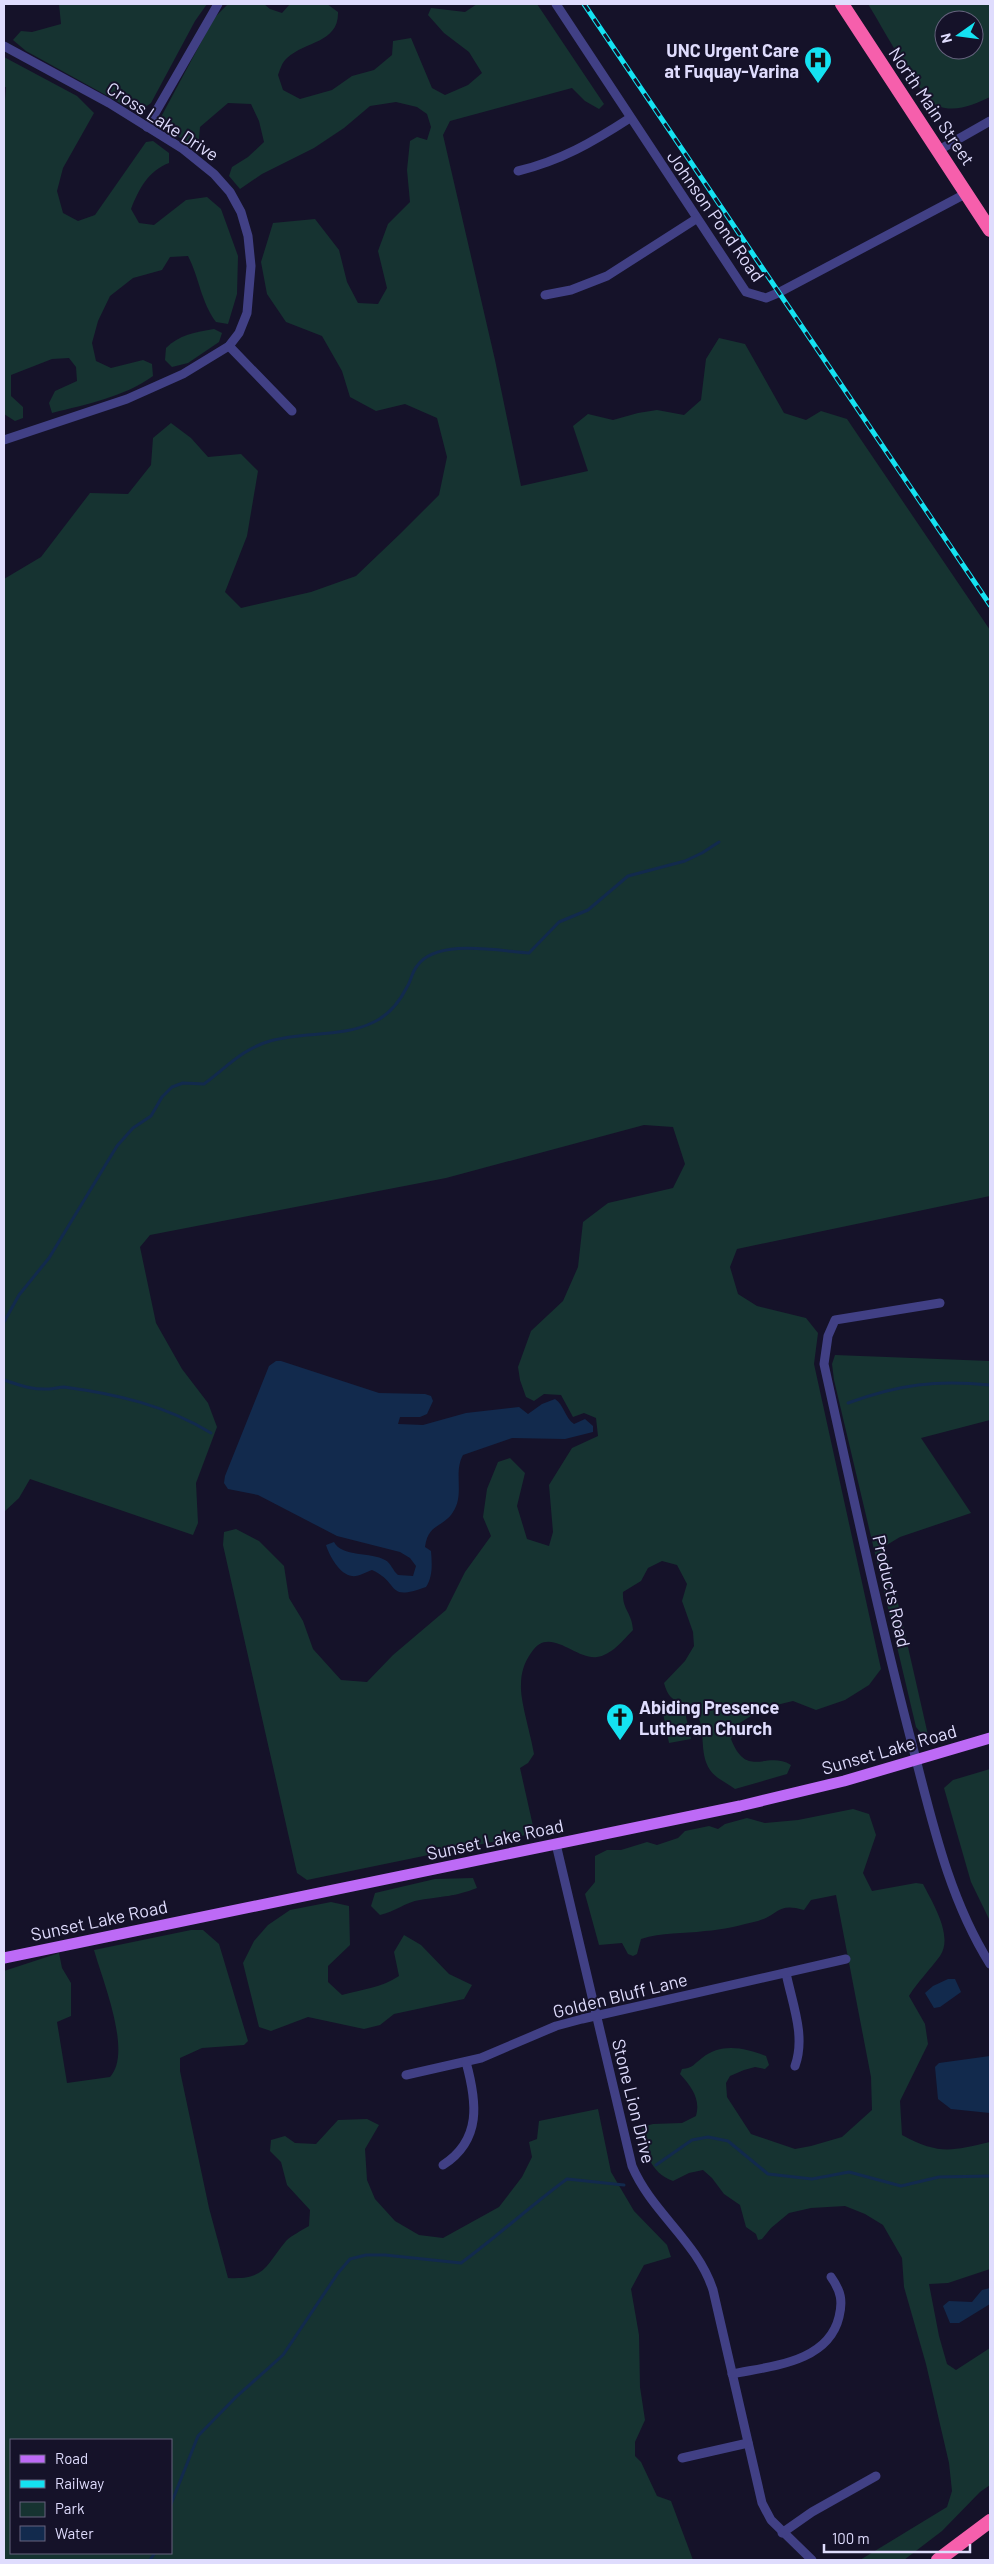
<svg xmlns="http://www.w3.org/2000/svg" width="994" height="2564" font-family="Barlow,sans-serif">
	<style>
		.green { fill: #163331; fill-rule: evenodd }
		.water { fill: #122a4d }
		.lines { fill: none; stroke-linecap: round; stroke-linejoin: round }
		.stream { stroke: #122a4d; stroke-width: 3 }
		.minor { stroke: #414085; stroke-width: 9 }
		.major { stroke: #bd6af6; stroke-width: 11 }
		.highway { stroke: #f65fac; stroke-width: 14 }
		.rail-casing { stroke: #14e2f1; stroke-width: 5 }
		.rail { stroke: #151229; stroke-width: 3; stroke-dasharray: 9; stroke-linecap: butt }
		.labels { text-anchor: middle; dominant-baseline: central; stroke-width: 4; stroke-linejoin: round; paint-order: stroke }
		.poi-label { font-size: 18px; font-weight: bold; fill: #dfdcfd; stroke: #151229; text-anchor: end }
		.street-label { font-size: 18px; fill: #dfdcfd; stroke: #151229 }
	</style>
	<rect width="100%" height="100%" fill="#151229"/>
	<g class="green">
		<polygon points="59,4 207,4 195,21 151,103 141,110 131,109 26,51 13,40 21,31 32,32 61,24"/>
		<path d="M228,4H264L270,9L282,13L290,4H327L338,12C339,43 306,41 287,58C282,62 280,70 278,75L283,90L300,99L332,90L352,76L374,70L392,55L393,41L411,38L432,88L445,95L468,85L482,73L469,52L444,33L428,15L431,8L465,12L477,4H537L604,104L599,109L585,101L572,88L450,121L443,135L495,360L521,486L588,471L573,426L588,414L613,420L638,413L657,410L684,415L701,400L706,359L719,338L745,344L784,413L806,420L821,411L847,419L990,630V1196L737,1249L730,1267L738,1294L757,1306L806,1318L818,1333L814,1364L881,1669L869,1685L845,1700L816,1710L793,1701L764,1708L738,1724L731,1739C747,1780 766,1750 791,1765L787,1774L735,1789C727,1783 715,1778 710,1770C698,1752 707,1729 696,1713C685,1695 671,1710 664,1683L685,1661L694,1646L693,1632L682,1601L687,1584L677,1565L662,1561L648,1568L641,1581L623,1592C622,1610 632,1612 633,1630C623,1640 612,1655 597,1657C575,1660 549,1624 531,1653C524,1663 521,1673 521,1685C520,1701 531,1735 534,1754L528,1763L520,1768L533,1826L526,1835L307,1880L297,1873L223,1545L224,1532L236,1529L259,1541L284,1566L289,1598L303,1621L313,1649L341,1680L367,1682L393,1655L446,1610L465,1572L491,1536L483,1517L487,1489L498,1462L510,1458L525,1473L517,1506L527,1539L549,1546L553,1532L549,1485L572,1448L598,1436L596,1418L584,1413L573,1417L561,1395L544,1394L534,1401L526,1397L520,1380L518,1367L531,1331L563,1301L578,1267L583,1222L608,1203L673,1188L685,1164L673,1127L644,1125L446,1178L150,1235L140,1247L156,1323L182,1369L208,1403L217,1427L196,1483L198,1523L193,1535L30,1479L19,1498L4,1512V579L41,557L90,493L128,494L151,465L153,438L171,423L191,438L208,457L241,454L258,471L247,536L225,592L241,608L311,592L356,576L401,533L439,495L447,457L437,418L405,404L376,411L350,397L342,371L322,336L286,322L267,294L261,262L273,223L315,219L339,250L347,282L358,303L378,304L387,288L378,251L388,224L410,202L407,170L410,141L417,137L427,140L431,127L427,114L417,107L396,102L370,106L344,128L314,148L262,174L240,189L229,176L232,167L248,157L264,142L259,121L251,104L228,103L200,127L199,139L188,142L162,128L161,117L214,18Z"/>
		<path d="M868,4H990V97C975,104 956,113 938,106C921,99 880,23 868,4ZM944,20H974V50H944Z"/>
		<path d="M4,57L77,96L94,113L63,168L57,191L63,213L78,221L95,215L146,142L153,141L169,153V163C148,171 139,189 131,209L139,223L154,225L186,200L207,197L221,209L238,256L237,294L228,324L216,322C201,302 199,277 188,256L170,257L162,270L133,278L110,296L98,321L92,343L96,361L111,368L143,360L152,364L153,376C124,397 87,404 52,413L49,403L55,391L77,381L76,367L69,358L52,359L11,375V396L23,407V418L15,421L4,414V113L6,87H4Z"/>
		<path d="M214,329L222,333L219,342L188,363L172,367L165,360L166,348C179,335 195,332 214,329Z"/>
		<polygon points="835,1355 990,1361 990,1420 921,1438 971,1513 900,1537 885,1546 928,1735 922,1734 916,1727 834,1380 832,1364"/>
		<polygon points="684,1708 691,1739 669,1743 663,1713"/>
		<polygon points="990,1769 990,1921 971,1882 944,1788 953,1780"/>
		<path d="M853,1809L869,1814L876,1835L863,1873L872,1891L916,1883L923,1884C932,1902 954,1936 940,1956C930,1970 918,1981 909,1996L925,2024L928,2044L900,2101L902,2135C939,2155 951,2151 990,2142V2269L948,2283L929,2284L939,2336L947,2364L956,2370L990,2348V2485L980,2492L942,2531L904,2560H860L947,2507L952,2491L949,2463L926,2364L904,2287L902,2258L883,2225L865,2214L845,2206L811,2208L789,2213L771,2228L762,2239L758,2240L756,2234L746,2227L740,2205L724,2194L712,2178L703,2170L689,2173L673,2181C650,2173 644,2150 642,2127L653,2124L682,2123L696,2116C701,2099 691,2086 680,2074L682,2069C693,2068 694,2064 702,2058C721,2042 746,2048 766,2056L769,2065L765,2069L755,2067L744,2070L730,2076L726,2083L727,2097L751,2134L795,2149L811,2146L842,2137L872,2110L871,2077L836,1895L811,1900L804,1910C777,1902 779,1915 758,1921C741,1925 723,1930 705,1931C683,1934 662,1932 641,1939L637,1954L633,1956L628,1954L622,1943L599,1945L585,1894L595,1882V1856L607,1850H621L647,1842L657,1845L678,1838L685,1831L709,1826L718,1829L725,1824L747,1818L765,1823L798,1820Z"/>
		<path d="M473,1878L477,1888C454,1897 443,1896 420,1900C406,1902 394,1912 380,1915L371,1906L375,1893L435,1879Z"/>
		<path d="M331,1902L349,1906L350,1945L328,1966V1982L342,1995C363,1989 381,1988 399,1976L394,1952L404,1935L421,1945L449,1974L472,1985L464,1999L394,2014L380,2025L364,2029L308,2017L271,2031L259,2027L243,1963L254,1941L268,1925L290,1910Z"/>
		<path d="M191,1930H203L219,1944L248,2041L244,2045L202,2048L180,2058V2071L209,2208L228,2278C266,2280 265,2266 286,2241C292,2235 301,2231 309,2226L310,2210L287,2185L281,2162L270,2151L271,2140L285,2136L295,2143L316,2144L338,2120L367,2119L379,2125L365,2149L367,2180L375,2199L395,2221L419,2235L443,2238L499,2207L522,2177L532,2157L529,2142L537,2139L539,2121L598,2109L611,2172L634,2211L667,2245L671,2257L644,2265L631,2289L639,2335L640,2387L645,2420L635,2442V2456L641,2462L657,2496L671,2501L693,2560H4V1971L59,1953L62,1968L71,1983V2016L57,2022L67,2083L110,2077C133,2053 102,1979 94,1950ZM11,2440H171V2553H11Z"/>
	</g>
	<g class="water">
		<path d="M276,1361H281L379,1393L425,1394L431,1396L433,1401L427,1414L420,1417H400L398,1424L423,1425L466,1413L519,1407L528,1414L542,1404L555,1399C564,1405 565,1418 574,1424L585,1419L593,1426V1432L565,1439L512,1438L463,1455C453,1473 465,1494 453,1512C443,1528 428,1523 425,1547L431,1551C432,1564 433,1576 426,1587C385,1602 401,1583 372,1570C366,1572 358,1577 352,1576C340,1575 329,1555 326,1545L334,1542C341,1557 372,1552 385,1560C391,1563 393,1571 398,1575L413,1576L416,1566L410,1558L400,1552L337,1536L258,1495L228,1489L224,1483L225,1476L269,1366Z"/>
		<polygon points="948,1979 955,1979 961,1992 940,2007 934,2008 925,1993 933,1986"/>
		<polygon points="990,2056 990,2113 951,2109 938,2099 935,2067 939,2063"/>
		<polygon points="990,2288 990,2304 959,2323 950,2323 943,2306 949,2301 972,2302 982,2290"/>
	</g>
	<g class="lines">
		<g class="stream">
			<path d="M4,1322L19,1295L49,1258L117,1146L133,1128L151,1116L162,1097L172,1087L183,1083L204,1084C226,1068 242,1049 270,1041C304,1031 342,1038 374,1022C389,1015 400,1001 407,987C411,981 412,972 417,966C437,938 499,951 529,953L559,922L588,910L628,876L685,861L702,853L719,842"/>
			<path d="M4,1380C19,1385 32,1390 49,1389C54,1389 59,1387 64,1387C116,1394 165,1405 211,1433"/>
			<path d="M848,1403C900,1384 936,1380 990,1385"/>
			<polyline points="656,2165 692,2140 708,2137 728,2141 768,2174 812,2179 849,2172 901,2186 939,2177 990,2176"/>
			<path d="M171,2504L198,2436L236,2397L283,2355L338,2273L350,2259L366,2255H385L461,2263C498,2236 530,2206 567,2179L624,2185"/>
			<polyline points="150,2560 155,2553"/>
		</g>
		<g class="minor">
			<polyline points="556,4 746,292 766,298 778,293 967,193"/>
			<polyline points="4,46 109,103 183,149 214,174 230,192 241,212 248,236 251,266 247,313 239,333 229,346 183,374 127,399 4,440"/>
			<polyline points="147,127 218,4"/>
			<polyline points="939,150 990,121"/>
			<path d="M518,171C560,161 593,142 630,118"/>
			<polyline points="545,295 571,290 607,276 696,219"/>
			<polyline points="229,346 292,411"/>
			<path d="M940,1303L835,1320L828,1336L824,1364C852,1491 879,1618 912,1744C932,1820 948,1897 990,1964"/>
			<path d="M556,1844L632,2166C652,2213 697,2241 713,2290L762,2503L771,2520L812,2560"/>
			<path d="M786,1973C792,2003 806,2036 795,2066"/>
			<polyline points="406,2075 481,2058 556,2026 582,2019 846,1959"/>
			<path d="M443,2165C482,2140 477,2102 466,2062"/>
			<path d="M732,2374C770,2366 828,2363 839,2317C843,2301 841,2291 831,2277"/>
			<polyline points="682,2458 748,2443"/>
			<polyline points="782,2533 812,2512 876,2476"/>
		</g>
		<polyline class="major" points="4,1958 740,1806 844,1781 990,1738"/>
		<g class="highway">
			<polyline points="842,4 990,230"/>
			<polyline points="938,2560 990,2521"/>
		</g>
		<g class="rail-casing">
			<polyline id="rail" points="584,4 990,605"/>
		</g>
		<use href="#rail" class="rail"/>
	</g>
	<defs>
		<g id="hospital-pin" transform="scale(1.4375)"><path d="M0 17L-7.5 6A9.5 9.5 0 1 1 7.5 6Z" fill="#14e2f1" stroke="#151229"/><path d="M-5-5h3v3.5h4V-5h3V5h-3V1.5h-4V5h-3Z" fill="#111"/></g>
		<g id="church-pin" transform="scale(1.4375)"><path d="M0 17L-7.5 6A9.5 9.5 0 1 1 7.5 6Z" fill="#14e2f1" stroke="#151229"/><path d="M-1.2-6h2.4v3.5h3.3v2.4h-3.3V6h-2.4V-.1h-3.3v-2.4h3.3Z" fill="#111"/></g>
	</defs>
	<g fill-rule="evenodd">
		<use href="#hospital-pin" x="818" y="60"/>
		<use href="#church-pin" x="620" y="1717"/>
	</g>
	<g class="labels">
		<g class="poi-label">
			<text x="799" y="50">UNC Urgent Care<tspan x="799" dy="21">at Fuquay-Varina</tspan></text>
			<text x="639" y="1707" text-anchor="start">Abiding Presence<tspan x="639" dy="21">Lutheran Church</tspan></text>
		</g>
		<g class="street-label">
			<text transform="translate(932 106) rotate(56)">North Main Street</text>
			<text transform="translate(163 121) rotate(33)">Cross Lake Drive</text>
			<text transform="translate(716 216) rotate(55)">Johnson Pond Road</text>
			<text transform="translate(892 1591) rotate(77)">Products Road</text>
			<text transform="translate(889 1749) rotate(-16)">Sunset Lake Road</text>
			<text transform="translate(495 1839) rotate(-12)">Sunset Lake Road</text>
			<text transform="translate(99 1920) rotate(-12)">Sunset Lake Road</text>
			<text transform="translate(620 1995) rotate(-14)">Golden Bluff Lane</text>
			<text transform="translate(634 2101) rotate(76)">Stone Lion Drive</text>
		</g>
	</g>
	<rect width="994" height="2564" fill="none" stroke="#dfdcfd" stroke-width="10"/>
	<rect x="10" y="2439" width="162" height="115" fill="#151229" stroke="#66637e"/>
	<rect x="20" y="2455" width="25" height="8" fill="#bd6af6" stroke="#66637e"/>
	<text x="55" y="2464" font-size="15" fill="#dfdcfd">Road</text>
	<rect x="20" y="2480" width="25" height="8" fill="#14e2f1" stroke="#66637e"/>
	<text x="55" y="2489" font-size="15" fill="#dfdcfd">Railway</text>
	<rect x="20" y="2502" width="25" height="15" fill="#163331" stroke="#66637e"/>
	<text x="55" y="2514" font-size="15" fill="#dfdcfd">Park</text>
	<rect x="20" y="2526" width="25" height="15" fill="#122a4d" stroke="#66637e"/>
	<text x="55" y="2539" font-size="15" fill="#dfdcfd">Water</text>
	<g transform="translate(959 35) rotate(256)"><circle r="24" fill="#151229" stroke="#66637e"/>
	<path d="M0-4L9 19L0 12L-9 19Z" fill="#14e2f1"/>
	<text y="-8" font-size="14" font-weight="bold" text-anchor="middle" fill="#dfdcfd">N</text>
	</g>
	<path d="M824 2544v8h146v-8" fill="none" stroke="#dfdcfd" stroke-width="2.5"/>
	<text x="832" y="2544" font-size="15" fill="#dfdcfd" stroke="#151229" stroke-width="4" paint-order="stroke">100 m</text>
</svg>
